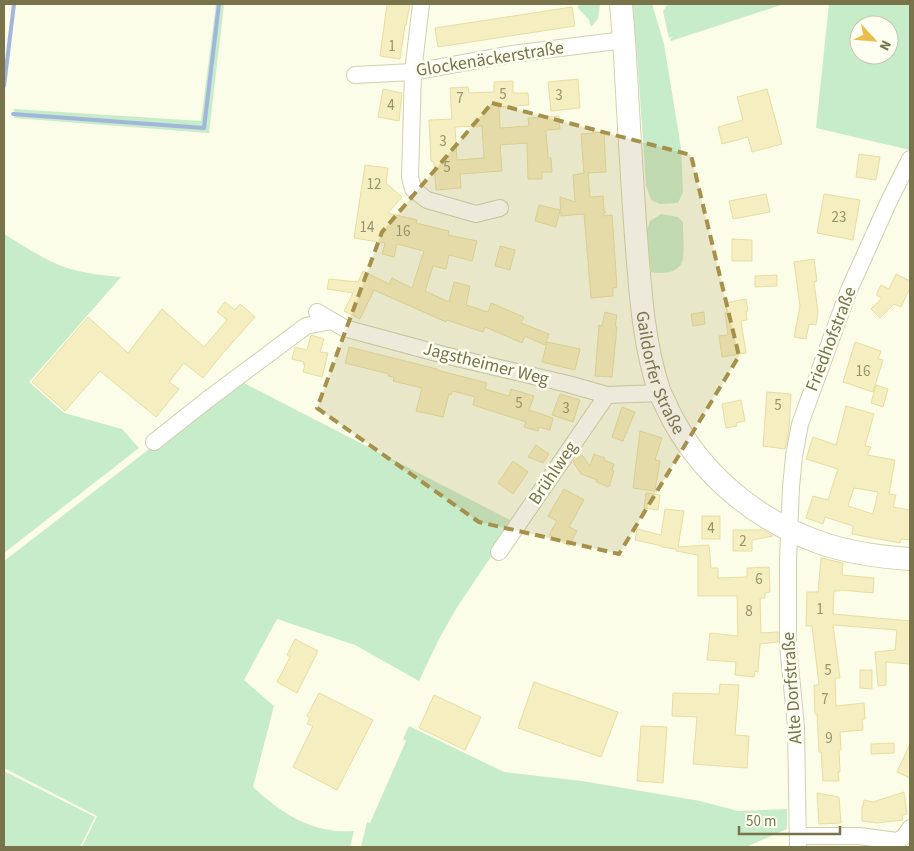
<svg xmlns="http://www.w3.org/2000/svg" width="914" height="851" font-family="'Source Sans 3',sans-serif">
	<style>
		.green { fill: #c7ecca; fill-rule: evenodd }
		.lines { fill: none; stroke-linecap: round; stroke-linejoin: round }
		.stream { stroke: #a2b6da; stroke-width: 4 }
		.building { fill: #f4eec0; stroke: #e7dea0; fill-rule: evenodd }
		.street-casing { stroke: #d0cfae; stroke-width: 18 }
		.secondary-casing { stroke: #d3d1ac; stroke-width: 24 }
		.street { stroke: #fff; stroke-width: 16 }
		.secondary { stroke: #fff; stroke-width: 22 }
		.marked { fill: #a6914b; fill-opacity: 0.2; stroke: #a6914b; stroke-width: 4; stroke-dasharray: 10 6; stroke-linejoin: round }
		.labels { text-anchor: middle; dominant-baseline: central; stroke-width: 5; stroke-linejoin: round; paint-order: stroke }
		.number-label { font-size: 15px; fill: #989268 }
		.street-label { font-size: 18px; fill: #79734b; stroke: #fdfff1 }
	</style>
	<rect width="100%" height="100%" fill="#fbfde9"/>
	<g class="green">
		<polygon points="216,4 224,4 209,133 14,118 14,109 201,121"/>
		<polygon points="579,4 600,4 598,19 591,27 589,20 578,8"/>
		<polygon points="631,4 652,4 664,44 681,148 683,192 678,203 660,204 651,200 646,185 637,54"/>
		<polygon points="668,4 784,4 671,41 670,39 674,36 669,38 663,11"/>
		<path d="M829,4H910V150L816,128ZM859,25H889V55H859Z"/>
		<path d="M661,214L678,217L683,222C683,231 685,256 682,262C678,274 660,274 651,272L647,230L650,221Z"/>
		<path d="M4,234C22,245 40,257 59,265C79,273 100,275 121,277L29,382L64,413L122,429L139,448L4,553Z"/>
		<path d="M236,379L514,522L456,609L439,639L419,681L355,645L277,619L244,680L274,706L253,787C276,808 299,825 330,830C338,832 346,831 354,831L350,847H82L97,816L4,768V561L157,443Z"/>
		<polygon points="409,726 504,772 582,781 700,801 738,811 787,809 787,829 746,847 361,847 367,822 370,823 406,741 403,739"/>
		<polygon points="4,771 95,817 80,847 4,847"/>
	</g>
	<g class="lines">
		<g class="stream">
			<polyline points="4,86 14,4"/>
			<polyline points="13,114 204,128 219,4"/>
		</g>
	</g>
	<g class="building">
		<polygon points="387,4 410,4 406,25 405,25 400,59 380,56"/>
		<polygon points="572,7 575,26 438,47 435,28"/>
		<polygon points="578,79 580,108 551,111 548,82"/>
		<path d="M513,81V93H528L529,105L499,107L500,128L529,126L528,118L559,116L560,129L546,130L548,158H551L552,172H542V179H528L527,143L500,145L502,171L460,174L461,188L436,190L434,162L431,161L429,120L452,119L450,88L468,87L469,93L494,92V82ZM482,126L484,158L457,160L455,127Z"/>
		<polygon points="383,89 402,93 399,121 378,117"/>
		<polygon points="767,89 782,144 752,152 748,137 722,144 718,127 743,120 737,97"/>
		<polygon points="604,132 606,172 588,173 590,197 603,196 604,211 606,212 604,212 604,216 612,215 617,287 613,288 613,296 591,298 584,214 561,216 560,197 575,202 573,175 584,173 581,134"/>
		<polygon points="859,154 880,157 876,180 856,177"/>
		<polygon points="365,165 388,168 386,183 402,197 388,213 417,220 416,223 449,231 448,235 477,241 472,261 449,255 446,269 433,266 425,291 449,302 454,282 470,286 466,305 488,312 491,303 524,317 521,323 549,334 545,345 525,336 522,343 485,327 483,332 447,320 446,322 374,290 360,319 344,311 353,293 327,289 329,279 358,282 363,271 389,284 392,278 412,288 424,251 397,244 394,257 382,254 385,243 354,238"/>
		<polygon points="766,194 770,212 733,219 729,201"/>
		<polygon points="824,194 860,200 853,240 817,233"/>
		<polygon points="539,205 560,210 556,227 535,221"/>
		<polygon points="732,239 752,240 752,261 732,261"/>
		<polygon points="500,246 515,250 510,270 495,266"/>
		<polygon points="814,259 817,281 814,282 818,312 816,325 809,324 806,339 794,337 800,306 794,262"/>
		<polygon points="896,274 910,281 910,288 901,307 894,304 880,318 871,309 882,298 876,295 881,285 889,289"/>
		<polygon points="777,275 777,286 755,287 755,276"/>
		<polygon points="746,299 748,311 746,311 747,320 741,321 746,353 722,357 719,336 728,335 725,313 727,312 725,303"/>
		<polygon points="225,302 235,310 240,304 255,317 218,359 203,378 184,363 169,382 179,389 156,417 100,371 65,411 32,382 88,317 128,353 162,309 204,347 227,320 217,312"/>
		<polygon points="605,312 617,315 615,326 617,327 612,377 595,376 599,325 602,326"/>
		<polygon points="704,312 705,324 693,326 691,314"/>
		<polygon points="311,335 324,339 320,352 328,353 322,377 303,372 305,364 303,364 304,362 292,359 295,347 307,350"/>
		<polygon points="547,342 580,349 575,370 542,362"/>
		<polygon points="855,342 881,351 878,359 883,360 873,392 843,382"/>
		<polygon points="349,347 437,369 437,370 487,383 485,389 509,396 511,389 534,396 529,410 553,418 550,430 539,427 538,431 524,427 526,422 473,405 475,397 453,391 451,395 449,394 443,417 416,411 422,388 393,381 394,377 388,376 389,374 345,363"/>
		<polygon points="876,385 888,389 883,407 871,403"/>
		<polygon points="767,392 791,394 789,429 785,449 763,446"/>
		<polygon points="560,394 580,400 573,422 552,415"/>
		<polygon points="741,400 745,421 736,423 737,426 726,428 722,404"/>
		<path d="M846,406L874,414L865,446L871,447L867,455L895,460L889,494L896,495L893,507L910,510V540L901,539L900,543L852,534L853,526L825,517L823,524L806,518L813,496L828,500L838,469L806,459L813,437L836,445ZM854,488L878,492L873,514L848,506Z"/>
		<polygon points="622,407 635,412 623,441 612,437"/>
		<polygon points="640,431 662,438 655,460 660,461 655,491 633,488"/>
		<polygon points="536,445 549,454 543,463 528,457"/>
		<polygon points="594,454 605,458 604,460 614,464 612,470 614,471 609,487 596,482 597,480 581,474 573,462 582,455 590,466"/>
		<polygon points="513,461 528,472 513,494 498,483"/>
		<polygon points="564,489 584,500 569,527 577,531 569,546 549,535 557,521 548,516"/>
		<polygon points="646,493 660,495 658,510 644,508"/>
		<polygon points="665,509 684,511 678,547 709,545 711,568 718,568 718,578 747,577 747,568 769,567 770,592 765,593 765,598 760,598 761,633 778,632 778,642 760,644 758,672 755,671 754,677 735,675 736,662 707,660 710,633 738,636 737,596 698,596 698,555 676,551 676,549 662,547 662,546 635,540 637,529 661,535"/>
		<rect x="702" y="516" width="18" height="23"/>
		<polygon points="733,530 763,530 773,536 752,540 752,551 733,551"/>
		<polygon points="821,558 843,563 842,575 874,578 873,593 841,590 840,591 834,591 833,614 910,621 910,664 886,662 886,685 878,686 875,652 895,650 897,630 833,625 840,678 835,678 836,706 864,703 865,719 862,719 863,730 840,732 841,750 839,750 840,772 838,772 839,781 823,781 821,752 819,752 817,714 815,714 814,685 819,685 812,626 806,626 807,592 818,592"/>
		<polygon points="295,639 318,651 297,693 277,682 290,657 287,655"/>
		<polygon points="860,670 872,670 872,689 860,688"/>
		<polygon points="534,682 618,712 601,757 518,728"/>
		<polygon points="720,684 739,685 735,735 749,736 747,768 693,764 697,717 672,716 673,693 719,694"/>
		<polygon points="319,693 373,720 337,790 293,767 313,726 307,724 310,718 307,716"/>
		<polygon points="434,695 481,717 465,750 419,728"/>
		<polygon points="641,726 667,727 663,783 637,781"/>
		<polygon points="894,743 894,753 871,754 871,744"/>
		<polygon points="910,744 910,778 897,772"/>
		<polygon points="904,792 907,814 902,815 903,820 877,823 862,821 862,806 863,806 864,800 873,802"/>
		<polygon points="817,793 839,797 841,823 819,824"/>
	</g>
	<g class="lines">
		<g class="street-casing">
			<g id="street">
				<polyline points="421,4 413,72 410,177 413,189 427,200 476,214 500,208"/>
				<polyline points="355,75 413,72 512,54 624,40"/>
				<polyline points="317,312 344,328 444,355 568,384 607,395 661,393"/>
				<polyline points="154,442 207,400 306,326 332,321"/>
				<polyline points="499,552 607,395"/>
				<path d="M798,836H859L897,841C904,838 907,834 910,828"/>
				<polyline points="798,847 796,727 788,645 788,560 791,487 794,456 800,424 849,290 889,201 910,159"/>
			</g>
		</g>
		<g class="secondary-casing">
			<g id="secondary">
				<path id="s1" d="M621,4L624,40C628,105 631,171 636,236C640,287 643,344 660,393C662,398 666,404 668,410C699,473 755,520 821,543C850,553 880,557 910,559"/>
			</g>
		</g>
		<use href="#street" class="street"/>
		<use href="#secondary" class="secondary"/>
	</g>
	<path class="marked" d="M492,103L691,155L739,356L619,554L479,522L317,408L382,232Z"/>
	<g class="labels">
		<g class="number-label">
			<text x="392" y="46">1</text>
			<text x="503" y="94">5</text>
			<text x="559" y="95">3</text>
			<text x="460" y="98">7</text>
			<text x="391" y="105">4</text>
			<text x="443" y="141">3</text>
			<text x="447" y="167">5</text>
			<text x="374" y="184">12</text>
			<text x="839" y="217">23</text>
			<text x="367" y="227">14</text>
			<text x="403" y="231">16</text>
			<text x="863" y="371">16</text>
			<text x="519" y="403">5</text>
			<text x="778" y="405">5</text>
			<text x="566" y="408">3</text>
			<text x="711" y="528">4</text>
			<text x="743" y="541">2</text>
			<text x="759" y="579">6</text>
			<text x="820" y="609">1</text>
			<text x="749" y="611">8</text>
			<text x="828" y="670">5</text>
			<text x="825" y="699">7</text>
			<text x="829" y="738">9</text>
		</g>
		<g class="street-label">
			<text transform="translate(490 59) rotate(-9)">Glockenäckerstraße</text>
			<text transform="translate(831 339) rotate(-69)">Friedhofstraße</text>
			<text transform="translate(486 364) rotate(14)">Jagstheimer Weg</text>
			<text stroke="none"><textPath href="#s1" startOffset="372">Gaildorfer Straße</textPath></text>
			<text transform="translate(553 473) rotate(-56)">Brühlweg</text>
			<text transform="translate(792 688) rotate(-94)">Alte Dorfstraße</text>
		</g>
	</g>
	<rect width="914" height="851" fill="none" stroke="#79734b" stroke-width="10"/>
	<g transform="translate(874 40) rotate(116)"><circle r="24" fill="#fdfff1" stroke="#c8c7af"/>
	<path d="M0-4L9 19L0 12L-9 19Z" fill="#eabe4c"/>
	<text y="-8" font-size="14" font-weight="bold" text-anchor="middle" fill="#79734b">N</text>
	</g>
	<path d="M739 826v8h101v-8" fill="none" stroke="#79734b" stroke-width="2.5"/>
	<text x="746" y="826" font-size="15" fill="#79734b" stroke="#fdfff1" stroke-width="4" paint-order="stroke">50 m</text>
</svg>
